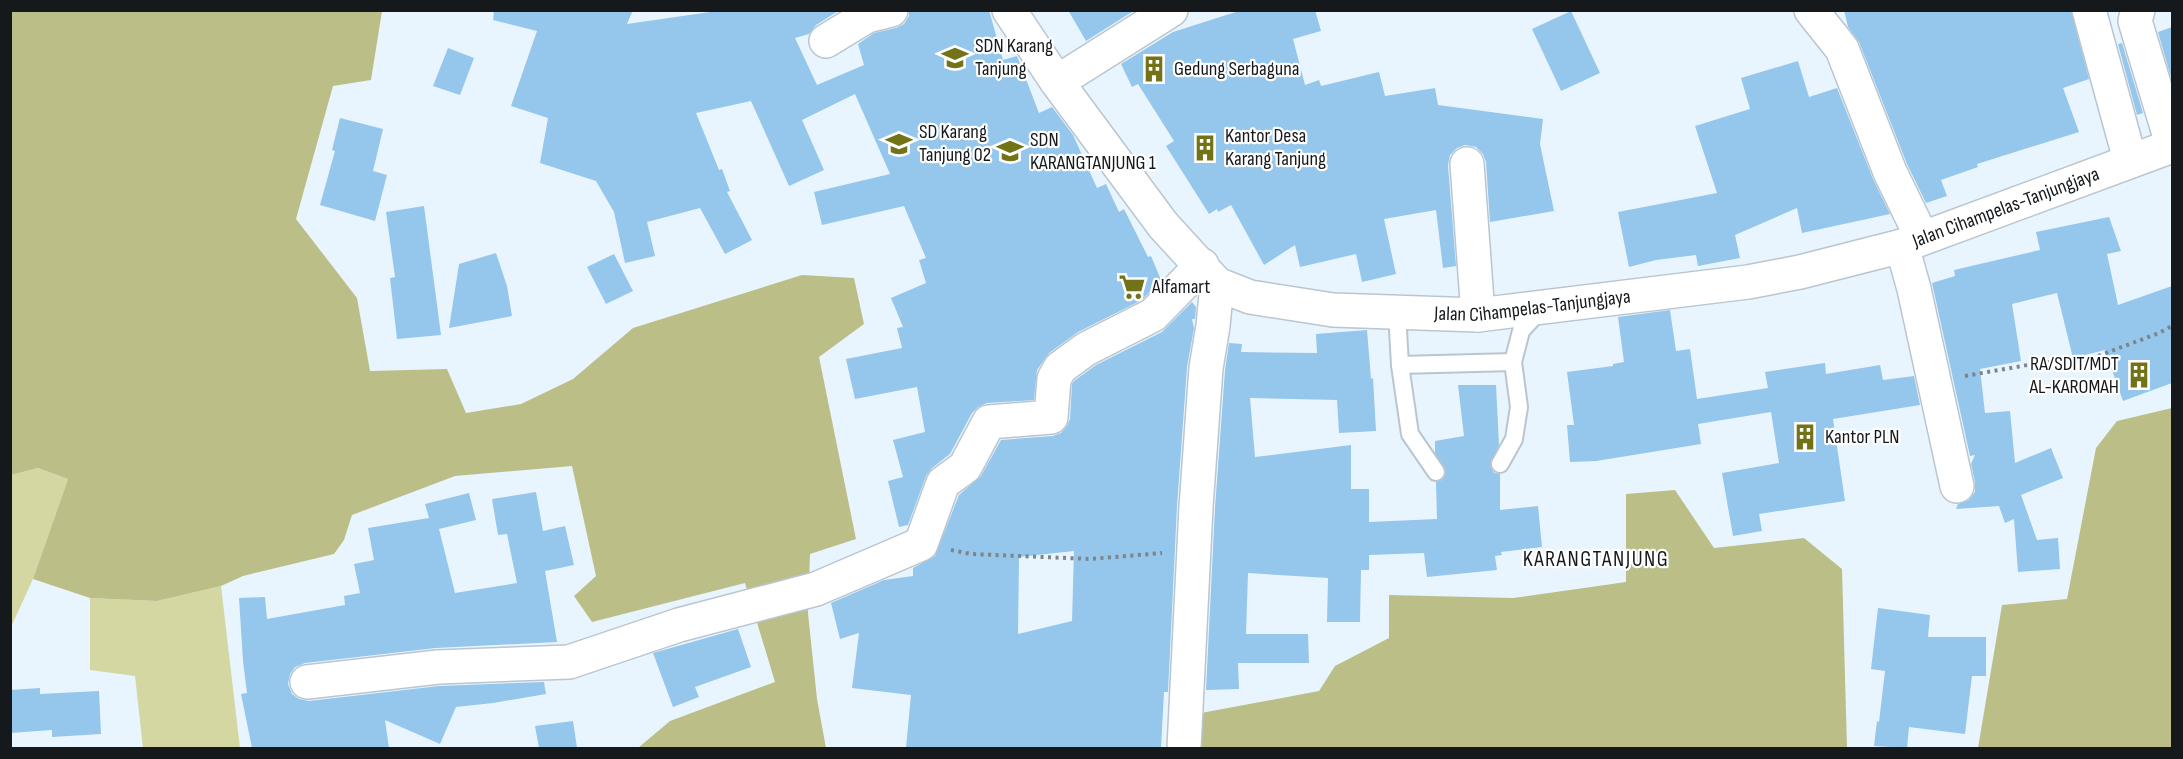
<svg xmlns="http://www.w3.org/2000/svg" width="2183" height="759" font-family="'Sofia Sans Condensed',sans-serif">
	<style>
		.green { fill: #d4d7a2 }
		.forest { fill: #bcbe87 }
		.building { fill: #95c6eb; fill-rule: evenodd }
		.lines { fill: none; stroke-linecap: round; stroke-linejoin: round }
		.lane-casing { stroke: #bac6cf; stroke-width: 20 }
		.street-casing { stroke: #bac6cf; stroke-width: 36 }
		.secondary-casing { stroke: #bac6cf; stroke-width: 36 }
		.path { stroke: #7d858b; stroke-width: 4; stroke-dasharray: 3 4.5; stroke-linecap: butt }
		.lane { stroke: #fff; stroke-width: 16 }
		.street { stroke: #fff; stroke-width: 33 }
		.secondary { stroke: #fff; stroke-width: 33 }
		.labels { text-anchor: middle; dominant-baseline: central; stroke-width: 4.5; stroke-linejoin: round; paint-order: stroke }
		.poi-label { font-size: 20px; fill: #15191c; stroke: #fff; text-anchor: start }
		.street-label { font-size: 20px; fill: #15191c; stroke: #fff }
		.quarter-label { font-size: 22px; letter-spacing: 1.5px; fill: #15191c; stroke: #fff }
	</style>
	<rect width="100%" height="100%" fill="#e9f5fe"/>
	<g class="green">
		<polygon points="38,468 68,479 33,579 11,627 11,475"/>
		<polygon points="221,586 240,748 143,748 135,676 90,670 90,598 157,601"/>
	</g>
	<g class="forest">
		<polygon points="10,11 382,11 371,80 333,86 296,219 357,298 370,371 447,369 466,413 521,404 573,379 633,328 802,275 854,278 864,324 819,357 856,539 810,554 808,613 817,699 826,748 638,748 670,721 775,682 745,583 592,622 574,596 596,576 572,466 455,476 352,515 344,540 334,554 243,576 221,586 157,601 90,598 33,579 68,479 38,468 11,475"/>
		<polygon points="2172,408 2172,748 1978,748 2002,605 2067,599 2096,448 2117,421"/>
		<polygon points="1675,490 1714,548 1804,538 1842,569 1847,748 1194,748 1201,713 1319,691 1335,666 1389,638 1389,595 1513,598 1626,582 1626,494"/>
	</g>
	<g class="building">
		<polygon points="494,10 633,10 627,24 724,10 840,10 816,25 809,34 795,38 817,85 864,65 858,44 874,33 896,28 904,24 909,16 909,10 989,10 1003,60 1017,56 1039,113 1052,107 1073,135 1097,188 1106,184 1119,212 1124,209 1148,257 1151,256 1161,280 1142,300 1078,332 1049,353 1037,370 1034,400 987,403 978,407 972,413 950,454 932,468 926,476 908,525 899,527 888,481 903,477 893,440 925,432 917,387 855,399 846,359 902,348 897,328 903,327 891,298 926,283 919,260 926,258 904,206 822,225 814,192 890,174 855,94 802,120 824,170 789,186 751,101 696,113 719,170 722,169 730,191 727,192 752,240 725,254 700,208 647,222 655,256 625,263 614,212 596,181 540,163 548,118 511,106 537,31 493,20"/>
		<polygon points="1068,10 1135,10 1086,41"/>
		<polygon points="1242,10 1315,10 1321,31 1293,39 1305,85 1319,80 1321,86 1379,72 1385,96 1435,88 1438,105 1543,119 1540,144 1554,211 1490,222 1486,162 1483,154 1476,147 1465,145 1457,148 1450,155 1448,165 1456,266 1443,268 1436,210 1384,219 1396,274 1362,282 1356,254 1300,267 1295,245 1264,265 1231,205 1218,212 1217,209 1209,214 1166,146 1174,141 1138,84 1132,87 1121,64 1173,32"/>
		<polygon points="1844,10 2071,10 2089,79 2063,88 2079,132 1977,164 1978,167 1941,180 1947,196 1926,203 1907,164 1859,42 1848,27"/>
		<polygon points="1571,11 1600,73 1561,91 1532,29"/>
		<polygon points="2172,27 2172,81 2158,32"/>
		<polygon points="2122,43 2143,113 2137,115 2118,44"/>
		<polygon points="448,48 474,58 460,95 433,86"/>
		<polygon points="1798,61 1809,97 1837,88 1873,179 1890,214 1802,233 1797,208 1735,235 1740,258 1698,266 1696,255 1656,260 1629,267 1618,212 1717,193 1695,126 1750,109 1741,78"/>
		<polygon points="340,118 383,129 373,171 387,175 375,221 320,205 335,151 332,150"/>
		<polygon points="424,206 441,335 397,339 390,278 395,277 386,212"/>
		<polygon points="2109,217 2121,251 2107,254 2118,305 2172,286 2172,383 2123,401 2105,350 2073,358 2057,293 2012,304 2021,361 1980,369 1985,413 2010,411 2015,463 2051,448 2063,478 2021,495 2037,540 2058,538 2060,569 2018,572 2014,519 2005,523 1999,506 1956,509 1958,504 1969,500 1975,492 1975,482 1971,464 1975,455 1970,456 1932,283 1955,276 1954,270 2040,250 2036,232"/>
		<polygon points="496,253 507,286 512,316 449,328 459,264"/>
		<polygon points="614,254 633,291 606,304 587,267"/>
		<path d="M1192,302L1196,307L1195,319H1192L1194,328L1187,367L1177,506L1168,692H1164L1161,748H906L911,695L852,688L859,633L840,639L831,603L884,580L913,576V568L935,556L959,495L981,476L1001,440L1053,436L1061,433L1067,426L1070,419L1072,384L1074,381L1096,365L1162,332ZM1074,551L1072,621L1018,634L1019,557Z"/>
		<polygon points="1670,310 1676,351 1690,349 1697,399 1768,388 1765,372 1825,363 1826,374 1880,365 1883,380 1914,376 1920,405 1833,419 1845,501 1759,514 1762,531 1733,536 1722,473 1779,463 1771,412 1698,424 1701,444 1596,461 1570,462 1567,425 1574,425 1567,372 1613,366 1613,364 1624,362 1618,317"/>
		<polygon points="1367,330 1371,379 1373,378 1376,431 1339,433 1337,400 1250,398 1255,457 1351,445 1351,489 1369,489 1369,522 1437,519 1436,482 1442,480 1446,472 1435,453 1435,441 1464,436 1458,385 1496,385 1499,445 1490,465 1494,473 1500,474 1500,510 1538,506 1542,547 1501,552 1502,555 1495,556 1497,570 1427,577 1424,553 1369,555 1369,570 1361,570 1360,622 1327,622 1328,578 1248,573 1246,634 1308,634 1309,663 1238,663 1239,689 1206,690 1215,508 1225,370 1229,343 1242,344 1241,352 1317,353 1316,334"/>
		<polygon points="536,492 543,531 565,526 574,565 545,571 557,642 436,648 305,663 295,667 290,674 288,684 292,694 299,699 309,701 439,686 544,682 546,694 493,703 456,707 440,744 385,720 389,748 252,748 241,694 247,693 243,661 239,598 265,597 267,619 345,605 344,596 360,593 354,564 374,560 368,528 429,518 425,504 469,493 476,520 439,529 455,593 517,583 507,534 498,535 492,499"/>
		<polygon points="1878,608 1930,615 1928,637 1986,637 1986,676 1972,676 1965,734 1909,727 1907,748 1874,746 1877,721 1879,722 1885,671 1871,669"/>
		<polygon points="738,629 751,667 695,687 699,697 673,707 653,653"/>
		<polygon points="40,688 40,694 99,691 101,734 52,737 52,730 10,733 10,690"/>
		<polygon points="573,721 577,748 539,748 535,726"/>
	</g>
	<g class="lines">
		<g class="lane-casing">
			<g id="lane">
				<polyline points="1397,312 1400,365 1410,434 1436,472"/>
				<polyline points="1400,365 1513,362"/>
				<polyline points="1500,464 1514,439 1519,407 1513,362 1521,331 1540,310"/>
			</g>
		</g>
		<g class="street-casing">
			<g id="street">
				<polyline points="1811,10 1842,49 1890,172 1922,238"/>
				<polyline points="2089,10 2130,160"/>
				<polyline points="2138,10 2135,21 2172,144"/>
				<polyline points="826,41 867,16 891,10"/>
				<polyline points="1057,82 1171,10"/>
				<polyline points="1467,164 1478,315"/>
				<polyline points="1902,246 1914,289 1957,486"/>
				<polyline points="307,682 438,667 569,662 679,625 816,589 921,544 943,483 965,467 989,422 1051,417 1054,379 1060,368 1086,349 1153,315 1202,265"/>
				<polyline points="1184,748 1196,507 1206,368 1213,326 1217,284"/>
			</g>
		</g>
		<g class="secondary-casing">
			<g id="secondary">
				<path id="s1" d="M1009,10L1057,82L1163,225L1217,284L1250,297L1333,310L1478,315L1748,282L1800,272L1902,246L2172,146"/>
			</g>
		</g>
		<g class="path">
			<polyline points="1965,376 2039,363 2090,359 2159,333 2172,326"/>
			<polyline points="951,550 971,554 1090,559 1162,553"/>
		</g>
		<use href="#lane" class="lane"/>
		<use href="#street" class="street"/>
		<use href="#secondary" class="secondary"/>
	</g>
	<defs>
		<g id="school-bare" transform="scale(2.07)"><path d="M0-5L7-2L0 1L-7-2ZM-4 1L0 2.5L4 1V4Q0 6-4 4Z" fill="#727217" stroke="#fff" stroke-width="2.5" paint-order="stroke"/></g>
		<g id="building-bare" transform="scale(2.07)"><path d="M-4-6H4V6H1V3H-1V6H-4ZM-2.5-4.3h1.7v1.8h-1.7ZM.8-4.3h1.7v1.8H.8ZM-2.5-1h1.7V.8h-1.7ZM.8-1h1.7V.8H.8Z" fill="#727217" stroke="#fff" stroke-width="2.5" paint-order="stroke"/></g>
		<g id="supermarket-bare" transform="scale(2.07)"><path d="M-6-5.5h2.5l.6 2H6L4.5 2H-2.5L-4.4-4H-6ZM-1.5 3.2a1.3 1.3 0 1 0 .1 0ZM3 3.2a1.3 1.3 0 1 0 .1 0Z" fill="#727217" stroke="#fff" stroke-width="2.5" paint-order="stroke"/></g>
	</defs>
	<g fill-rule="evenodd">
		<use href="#school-bare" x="955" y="58"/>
		<use href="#building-bare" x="1154" y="69"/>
		<use href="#school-bare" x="899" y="144"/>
		<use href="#building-bare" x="1205" y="148"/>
		<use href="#school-bare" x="1010" y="151"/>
		<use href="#supermarket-bare" x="1132" y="287"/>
		<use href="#building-bare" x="2139" y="375"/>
		<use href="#building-bare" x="1805" y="437"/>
	</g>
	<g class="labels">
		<g class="poi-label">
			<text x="975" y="46">SDN Karang<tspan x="975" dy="23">Tanjung</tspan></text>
			<text x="1174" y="69">Gedung Serbaguna</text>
			<text x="919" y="132">SD Karang<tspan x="919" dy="23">Tanjung 02</tspan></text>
			<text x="1225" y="136">Kantor Desa<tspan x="1225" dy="23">Karang Tanjung</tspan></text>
			<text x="1030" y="140">SDN<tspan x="1030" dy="23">KARANGTANJUNG 1</tspan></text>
			<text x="1152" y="287">Alfamart</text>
			<text x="2119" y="364" text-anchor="end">RA/SDIT/MDT<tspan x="2119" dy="23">AL-KAROMAH</tspan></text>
			<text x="1825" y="437">Kantor PLN</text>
		</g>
		<g class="street-label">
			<text stroke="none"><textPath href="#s1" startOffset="1150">Jalan Cihampelas-Tanjungjaya</textPath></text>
			<text stroke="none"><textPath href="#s1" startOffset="664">Jalan Cihampelas-Tanjungjaya</textPath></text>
		</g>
		<g class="quarter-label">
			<text x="1596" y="559">KARANGTANJUNG</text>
		</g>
	</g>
	<rect width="2183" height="759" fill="none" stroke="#15191c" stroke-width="24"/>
</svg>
